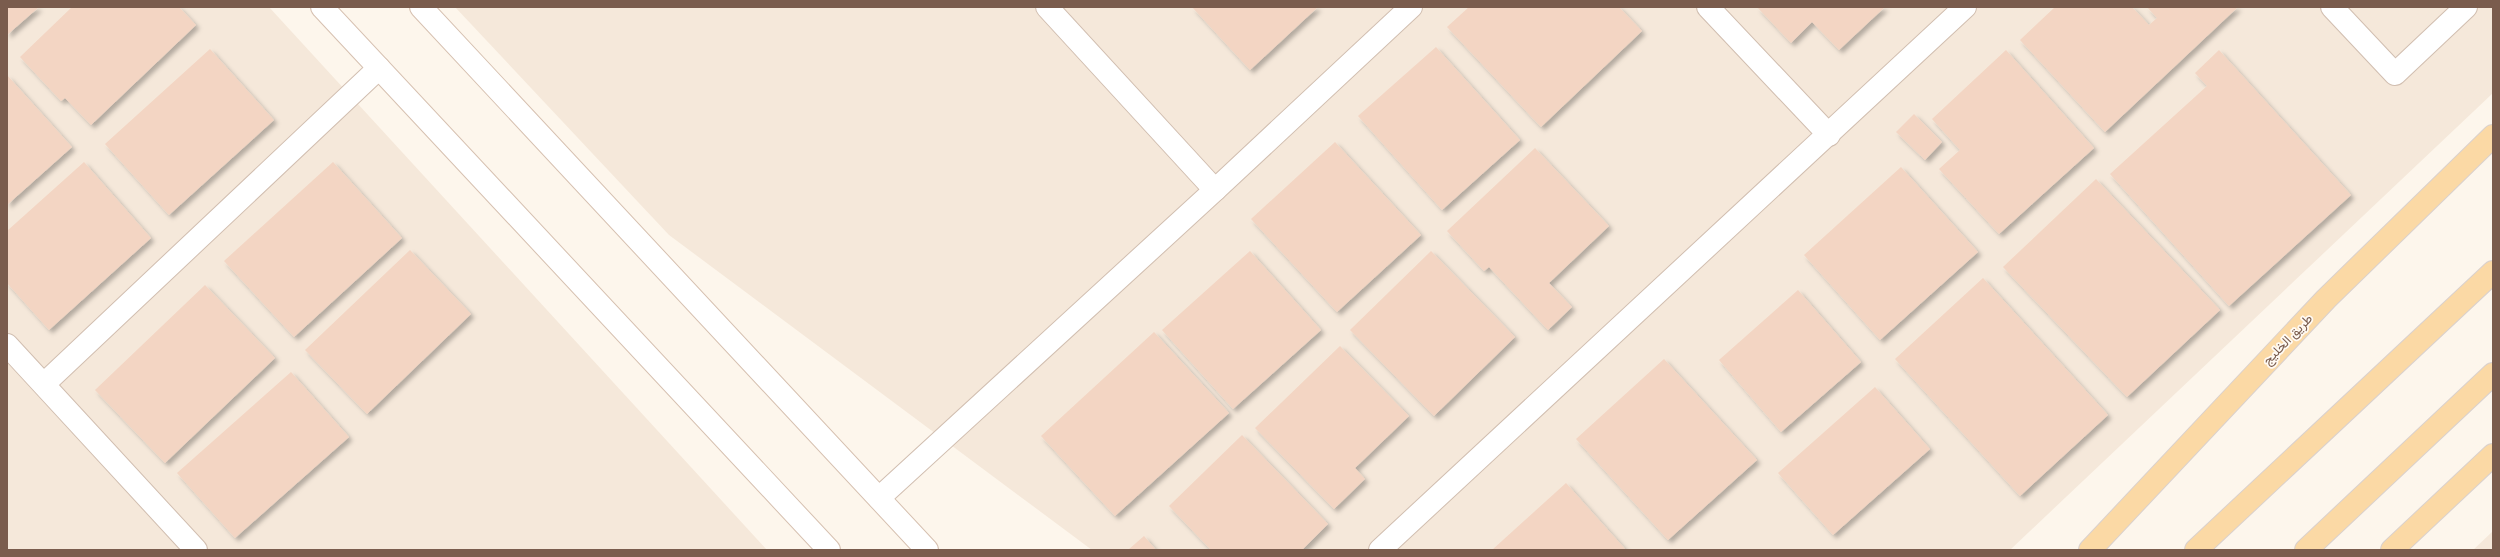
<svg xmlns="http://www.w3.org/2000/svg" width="2500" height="557" font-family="Cabin,Vazirmatn,sans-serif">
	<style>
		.residential { fill: #f5e8da }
		.building { fill: #f3d5c3; filter: url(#shadow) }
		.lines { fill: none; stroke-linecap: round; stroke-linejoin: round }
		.street-casing { stroke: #d1beb0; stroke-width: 24 }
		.secondary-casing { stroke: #d6c0b0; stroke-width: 24 }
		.primary-casing { stroke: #dad1cd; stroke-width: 24 }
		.street { stroke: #fff; stroke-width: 22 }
		.secondary { stroke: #fff; stroke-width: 22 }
		.primary { stroke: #fbd9a5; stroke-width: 22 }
		.labels { text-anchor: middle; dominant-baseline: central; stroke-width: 3.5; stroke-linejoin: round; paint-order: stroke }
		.street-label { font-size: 13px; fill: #7a5c4d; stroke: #fffaf3 }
	</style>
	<defs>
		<filter id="shadow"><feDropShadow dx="3.5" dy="3.5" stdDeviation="2" flood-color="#0004"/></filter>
	</defs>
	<rect width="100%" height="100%" fill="#fdf6ec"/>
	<g class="residential">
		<polygon points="7,7 269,7 767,550 7,550"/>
		<polygon points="455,7 2493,7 2493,93 2010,550 1092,550 669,235"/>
		<polygon points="2493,531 2493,550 2473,550"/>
	</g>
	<g class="building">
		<polygon points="7,7 39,7 7,35"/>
		<polygon points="72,7 179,7 196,25 91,125 65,98 61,101 20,57"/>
		<polygon points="1192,7 1318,7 1250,70"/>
		<polygon points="1469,7 1619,7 1642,31 1541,127 1447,27"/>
		<polygon points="1757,7 1885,7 1839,50 1812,22 1791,43"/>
		<polygon points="2055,7 2132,7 2149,25 2157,18 2147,7 2238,7 2105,132 2020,40"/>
		<polygon points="1436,47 1520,140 1442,210 1358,116"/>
		<polygon points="210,49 274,120 169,215 105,144"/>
		<polygon points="2006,50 2094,148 1999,234 1939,169 1960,150 1932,119"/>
		<polygon points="2219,50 2351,195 2229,306 2110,174 2207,86 2195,73"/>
		<polygon points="7,75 72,147 7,205"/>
		<polygon points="1914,114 1942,142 1925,160 1896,132"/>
		<polygon points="1335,142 1421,235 1337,312 1251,219"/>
		<polygon points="1535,148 1609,226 1549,283 1572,307 1548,330 1489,267 1484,271 1447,231"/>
		<polygon points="84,162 151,238 49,330 7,283 7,231"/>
		<polygon points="333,162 402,238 294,337 224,261"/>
		<polygon points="1901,167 1978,252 1880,340 1804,255"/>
		<polygon points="2096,179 2220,310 2127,397 2003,267"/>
		<polygon points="410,250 471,314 367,414 305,350"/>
		<polygon points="1250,251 1321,330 1233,409 1162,330"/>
		<polygon points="1431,251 1515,337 1434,416 1350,330"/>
		<polygon points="1983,278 2108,415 2020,496 1895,359"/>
		<polygon points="205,285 275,358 165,463 95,390"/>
		<polygon points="1798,290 1861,362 1781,432 1719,360"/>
		<polygon points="1154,332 1229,413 1115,516 1041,436"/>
		<polygon points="1340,346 1409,416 1355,468 1365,479 1334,509 1255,428"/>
		<polygon points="1664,359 1757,460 1668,540 1576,439"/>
		<polygon points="291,372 349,437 235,538 177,473"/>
		<polygon points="1875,387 1930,449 1833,535 1778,473"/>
		<polygon points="1242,435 1328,524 1302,550 1211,550 1169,506"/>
		<polygon points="1566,483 1626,550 1492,550"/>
		<polygon points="1144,536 1156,550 1128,550"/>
	</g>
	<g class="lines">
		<g class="street-casing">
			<g id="street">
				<polyline points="1047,7 1215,190"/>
				<polyline points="1708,7 1829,135"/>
				<polyline points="2332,7 2395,74 2466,7"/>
				<polyline points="7,345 196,550"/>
				<polyline points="44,384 379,68"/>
				<polyline points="879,498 1215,190 1411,7"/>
				<polyline points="1380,550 1965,7"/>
			</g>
		</g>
		<g class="secondary-casing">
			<g id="secondary">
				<polyline points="322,7 829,550"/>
				<polyline points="421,7 927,550"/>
			</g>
		</g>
		<g class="primary-casing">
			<g id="primary">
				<polyline points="2090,550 2326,299 2493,136"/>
				<polyline points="2196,550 2493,272"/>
				<polyline points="2306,550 2493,374"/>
				<polyline points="2392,550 2493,455"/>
			</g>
		</g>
		<use href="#street" class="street"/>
		<use href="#secondary" class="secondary"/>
		<use href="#primary" class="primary"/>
	</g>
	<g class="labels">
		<g class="street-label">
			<text transform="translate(2287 339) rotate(-46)">طريق الخليج</text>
		</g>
	</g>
	<rect width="2500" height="557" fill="none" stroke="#7a5c4d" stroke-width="16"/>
</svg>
